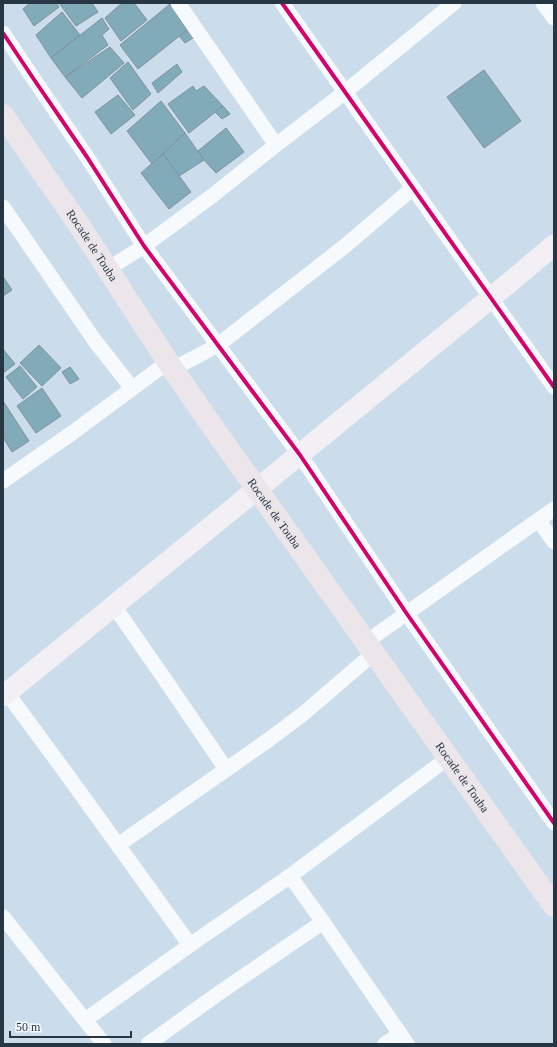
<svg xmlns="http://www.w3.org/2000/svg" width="557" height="1047" font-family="Georgia,serif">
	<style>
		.building { fill: #82abb9; stroke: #7f919b }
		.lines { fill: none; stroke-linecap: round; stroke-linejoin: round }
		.street { stroke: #f7fafc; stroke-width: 15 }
		.secondary { stroke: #f2f0f4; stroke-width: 21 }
		.primary { stroke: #ece6eb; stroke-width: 22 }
		.cycleway-casing { stroke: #f7fbff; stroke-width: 6 }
		.cycleway { stroke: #d6006c; stroke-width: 4 }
		.labels { text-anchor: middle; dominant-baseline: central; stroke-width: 3.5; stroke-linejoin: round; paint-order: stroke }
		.street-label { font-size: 12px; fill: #263743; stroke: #f7fbff }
	</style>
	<rect width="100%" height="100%" fill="#cbddeb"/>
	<g class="building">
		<polygon points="30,3 56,3 59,7 34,26 23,9"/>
		<polygon points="59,3 92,3 98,12 76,26"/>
		<polygon points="122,3 134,3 147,20 121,41 105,18"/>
		<polygon points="170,4 187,30 138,69 120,45"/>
		<polygon points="62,12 80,35 51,58 36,35"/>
		<polygon points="102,18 109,29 102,35 108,45 65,77 51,58"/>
		<polygon points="187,30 193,38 185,43 179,36"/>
		<polygon points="110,47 124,63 82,98 65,77"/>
		<polygon points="128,62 151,94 133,110 110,78"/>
		<polygon points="177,64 182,72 158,93 152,83"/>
		<polygon points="484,70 521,121 484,148 447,97"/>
		<polygon points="193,86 196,91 204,86 223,106 189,133 168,104"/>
		<polygon points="118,95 135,115 111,134 95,112"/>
		<polygon points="161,101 185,133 152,164 127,131"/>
		<polygon points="223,106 230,114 222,119 215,112"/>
		<polygon points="226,128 244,152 216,173 204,160 198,151"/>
		<polygon points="185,133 204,160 179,176 163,154"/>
		<polygon points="163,154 191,192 169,209 141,173"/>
		<polygon points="4,278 12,290 3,296 3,279"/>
		<polygon points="39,345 61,368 42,386 20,363"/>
		<polygon points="3,349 15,364 3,373"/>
		<polygon points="20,366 37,387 23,399 6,377"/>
		<polygon points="70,367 79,379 70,384 62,372"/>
		<polygon points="42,388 61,416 36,433 17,406"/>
		<polygon points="3,401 29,441 12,452 4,439 3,440"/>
	</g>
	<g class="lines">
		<g class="street">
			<polyline points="178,3 276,145"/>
			<polyline points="282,3 554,387"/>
			<polyline points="543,3 554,18"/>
			<polyline points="3,33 33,78 87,157 144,246 300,455 407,614 554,823"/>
			<polyline points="3,207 95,341 132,388"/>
			<polyline points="108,269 144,246 212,196 276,145 345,92 454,3"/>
			<polyline points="173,369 218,345 345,246 413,188"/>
			<polyline points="3,481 72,433 168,362"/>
			<polyline points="539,521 554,542"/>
			<polyline points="114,606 166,681 226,769"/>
			<polyline points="366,642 554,509"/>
			<polyline points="7,693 63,769 190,945"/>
			<polyline points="118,845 267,741 303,714 374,653"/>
			<polyline points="290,876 323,922 407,1044"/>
			<polyline points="3,917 104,1044"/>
			<polyline points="85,1020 190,945 290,876 448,758"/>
			<polyline points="148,1044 219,993 323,922"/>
			<polyline points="385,1044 400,1034"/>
		</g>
		<polyline class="secondary" points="3,696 343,419 515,278 554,245"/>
		<path class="primary" id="s1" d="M3,115L83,231L168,362L212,426L554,906"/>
		<g class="cycleway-casing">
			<g id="cycleway">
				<polyline points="282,3 554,387"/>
				<polyline points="3,33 33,78 87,157 144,246 300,455 407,614 554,823"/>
			</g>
		</g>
		<use href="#cycleway" class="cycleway"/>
	</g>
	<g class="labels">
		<g class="street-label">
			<text stroke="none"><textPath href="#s1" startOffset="158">Rocade de Touba</textPath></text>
			<text stroke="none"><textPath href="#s1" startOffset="482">Rocade de Touba</textPath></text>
			<text stroke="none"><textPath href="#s1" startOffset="806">Rocade de Touba</textPath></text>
		</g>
	</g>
	<rect width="557" height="1047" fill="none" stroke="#263743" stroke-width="8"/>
	<path d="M10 1031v6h121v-6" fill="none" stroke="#263743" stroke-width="2"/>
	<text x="16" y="1031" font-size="12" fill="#263743" stroke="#f7fbff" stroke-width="3" paint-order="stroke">50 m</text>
</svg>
